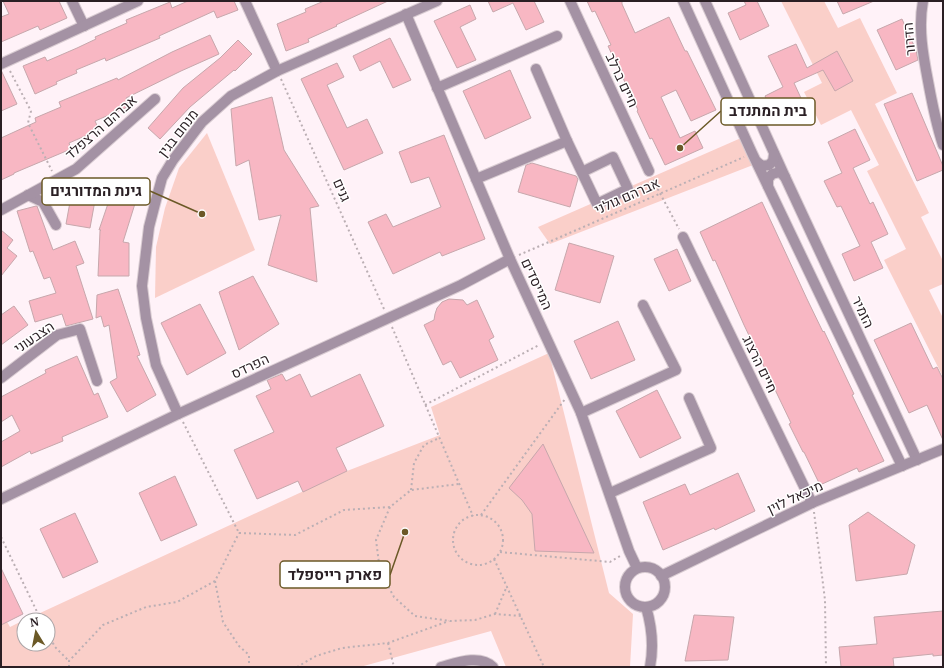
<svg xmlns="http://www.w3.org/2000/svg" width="944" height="668" font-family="Merriweather,Heebo,serif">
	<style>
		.green { fill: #facfc9 }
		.building { fill: #f8b7c3; stroke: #c7a7ac }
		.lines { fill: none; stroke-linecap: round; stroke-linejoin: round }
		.minor-casing { stroke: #d9ccd2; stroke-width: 12 }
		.path { stroke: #bbafb4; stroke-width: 2; stroke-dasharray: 2 3; stroke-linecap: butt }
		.minor { stroke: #a492a4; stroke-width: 10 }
		.labels { text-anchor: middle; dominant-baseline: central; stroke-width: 3; stroke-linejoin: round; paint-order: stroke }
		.street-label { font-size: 14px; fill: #2a1f24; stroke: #fff }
		.leader { fill: none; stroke: #6b5927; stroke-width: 1.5 }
		.callout-dot { fill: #6b5927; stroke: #fff; stroke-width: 1.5 }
		.callout { fill: #fff; stroke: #6b5927; stroke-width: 1.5 }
		.callout-label { font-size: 15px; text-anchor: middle; font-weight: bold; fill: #2a1f24 }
	</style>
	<rect width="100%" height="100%" fill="#fff2f8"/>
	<g class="green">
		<polygon points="781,1 824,1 838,28 860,18 897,93 875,104 929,213 921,217 943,261 943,284 929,290 943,318 943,377 884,260 906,249 867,171 879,165 851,110 821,125 804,92 822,83"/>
		<polygon points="207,133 255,250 155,298 156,247 165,208 179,168"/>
		<polygon points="741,138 753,165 550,244 538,227"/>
		<polygon points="549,353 609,593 633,614 630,667 506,667 491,631 360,667 1,667 1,611 10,627 24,620 24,644 48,644 48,620 25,620 347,471 440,435 431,407"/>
	</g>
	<g class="building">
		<polygon points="3,1 59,1 67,18 40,30 38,26 1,42 1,17 9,14"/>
		<polygon points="188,1 234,1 238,10 217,18 214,11 159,36 160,38 106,61 105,58 76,70 77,73 56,82 57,84 35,94 23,66 45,57 47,61 77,48 96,39 95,37 127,23 126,20 170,2 172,8"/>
		<polygon points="324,1 388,1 336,25 337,26 308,39 309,42 286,51 277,24 306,12 305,9"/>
		<polygon points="488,1 534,1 544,22 526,30 513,3 493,12"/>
		<polygon points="587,1 622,1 622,4 635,33 669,17 685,51 687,51 716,110 691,121 676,90 661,97 680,138 695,131 703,148 665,165 652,138 650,139 637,111 638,110 608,46 611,45 595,11 592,12"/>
		<polygon points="744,1 757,1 769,26 740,40 728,13 746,5"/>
		<polygon points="837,1 874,1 843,14"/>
		<polygon points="470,5 476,19 460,27 476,60 457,68 434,21"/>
		<polygon points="902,19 916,50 918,60 896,70 877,30"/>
		<polygon points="210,35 219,54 181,71 126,98 130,106 95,121 99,130 69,143 71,149 14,173 14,174 1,180 1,138 36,122 35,118 61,107 59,102 117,78 118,80 172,52"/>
		<polygon points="390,38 411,80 393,88 380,61 360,71 353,56"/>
		<polygon points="238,40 252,54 235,71 234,70 190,107 160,139 148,128 183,88 220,58"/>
		<polygon points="796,44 807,68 837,51 853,81 835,91 823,70 794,83 806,109 777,122 765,96 783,87 768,56"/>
		<polygon points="337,63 344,77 327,85 347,128 367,119 383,153 344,170 301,79"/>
		<polygon points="1,70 17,104 1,111"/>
		<polygon points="510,70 531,118 485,139 463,91"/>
		<polygon points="912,93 943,166 943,170 917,181 884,104"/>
		<polygon points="272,97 284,150 319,206 310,208 317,282 268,265 281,215 259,220 249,160 236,166 231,109"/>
		<polygon points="855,129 870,160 853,168 870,204 873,202 888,234 871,242 883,268 854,281 842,254 860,246 841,206 837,207 824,181 842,173 828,142"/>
		<polygon points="444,135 485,239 442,256 440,252 393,274 368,222 386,214 393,227 441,207 429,177 411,183 399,152"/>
		<polygon points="532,163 576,176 578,179 570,207 518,192 526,165"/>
		<polygon points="74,180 98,184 90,228 66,224"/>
		<polygon points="114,186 138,194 123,242 129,243 129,276 98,276 100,231 101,230 99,230"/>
		<polygon points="762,202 807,299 823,332 824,331 854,394 852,395 884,461 859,472 857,468 820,485 804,452 803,452 789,424 791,423 744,325 715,260 713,261 700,232"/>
		<polygon points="36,206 37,206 53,250 75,241 84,263 76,266 93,319 66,326 62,314 35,322 29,301 56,293 50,277 44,279 33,251 30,252 17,211"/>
		<polygon points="1,230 13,240 7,248 17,256 1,276"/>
		<polygon points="569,243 614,256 600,303 555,290"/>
		<polygon points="677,249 691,281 669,291 654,259"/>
		<polygon points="253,276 279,324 239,350 219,292"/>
		<polygon points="118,289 140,355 137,356 156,395 127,412 110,382 117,378 109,325 104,327 101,316 96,318 97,295"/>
		<polygon points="449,299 463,300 467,305 477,300 494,337 489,340 498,360 460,378 451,361 443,365 424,325 434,320 435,314 437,308 442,302"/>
		<polygon points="200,304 226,353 187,375 161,323"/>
		<polygon points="14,306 28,325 1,345 1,315"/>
		<polygon points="618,321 635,360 591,379 574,341"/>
		<polygon points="911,323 933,369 937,367 943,379 943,440 927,405 909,413 874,340"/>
		<polygon points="77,356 94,395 98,393 108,417 62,437 63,441 31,454 30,451 1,467 1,442 20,431 12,415 1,422 1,397 46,373 45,370"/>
		<polygon points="282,374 286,381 300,374 311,397 360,374 384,426 336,448 347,471 303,492 298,481 257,499 234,450 274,432 256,396 271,389 267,380"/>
		<polygon points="657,390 681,438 640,458 616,411"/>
		<polygon points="543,444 573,508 594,553 535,551 532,514 522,500 509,488"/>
		<polygon points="738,473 755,511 715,530 714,528 663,550 643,502 685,484 690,495"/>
		<polygon points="175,476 197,525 161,541 139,493"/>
		<polygon points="868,512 915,545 907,574 856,581 849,525"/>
		<polygon points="75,513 98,562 63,578 40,529"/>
		<polygon points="1,568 23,614 1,625"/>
		<polygon points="943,611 943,655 933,656 933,654 893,658 894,667 841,667 839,647 877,644 874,617"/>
		<polygon points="694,615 734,617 728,660 685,661"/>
	</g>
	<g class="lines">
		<g class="minor-casing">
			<g id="minor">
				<polyline points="72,1 84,26"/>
				<polyline points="245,1 277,71"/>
				<polyline points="570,1 649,171"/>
				<polyline points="683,1 752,153 902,466"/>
				<polyline points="705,1 785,177 917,460"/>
				<path d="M923,1C918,28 923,55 928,81C932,103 936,124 943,145"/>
				<polyline points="406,14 510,259 581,413 629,551 637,568"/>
				<polyline points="1,64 138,1"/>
				<polyline points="437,88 557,36"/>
				<polyline points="567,141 597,204 628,189 613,157 582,172"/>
				<polyline points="757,162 762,166 769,165 773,161 774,154"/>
				<polyline points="476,179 567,141 536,69"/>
				<polyline points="768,186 768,179 772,174 780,172 785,177"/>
				<polyline points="28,195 43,202 56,225"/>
				<polyline points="1,210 76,169 155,99"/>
				<polyline points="683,237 812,503"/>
				<polyline points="1,378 57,335 80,329 97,381"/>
				<polyline points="581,413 676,370 643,305"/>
				<polyline points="178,414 156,365 146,318 142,286 149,227 156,200 162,178 173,160 202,122 231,96 277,71 437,1"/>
				<polyline points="610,493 711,448 689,398"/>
				<polyline points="1,499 178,414 461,285 510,259"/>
				<circle cx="645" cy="587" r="20"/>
				<polyline points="661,576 812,503 943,449"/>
				<path d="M646,607C652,627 654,646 650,667"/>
				<path d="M441,667C456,663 480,654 493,667"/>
			</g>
		</g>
		<g class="path">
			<polyline points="10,71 31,111 28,123 52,171"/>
			<polyline points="281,79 384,309"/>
			<polyline points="653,180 679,229"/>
			<polyline points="519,255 744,157"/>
			<polyline points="392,327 473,516"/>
			<polyline points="425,405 539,345"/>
			<polyline points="183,422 239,533"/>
			<polyline points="411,490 414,463 424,445 439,438"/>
			<polyline points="390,507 376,540 380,571 394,597 415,616 450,621 475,620 495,614 521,616"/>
			<polyline points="814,512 825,600 826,667"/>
			<polyline points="481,515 565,399"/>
			<circle cx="478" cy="540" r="25"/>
			<polyline points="239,533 295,535 344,510 390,507 411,490 459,484"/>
			<polyline points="1,537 41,620"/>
			<polyline points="500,552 610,562 620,556"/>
			<polyline points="494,559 544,667"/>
			<polyline points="215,581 223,622 239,646 249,655 249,667"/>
			<polyline points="495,614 507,586"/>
			<polyline points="48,634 55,647 69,661"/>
			<polyline points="388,643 394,667"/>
			<polyline points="69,667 69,661 103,625 146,607 177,602 215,581 239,533"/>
			<polyline points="297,667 316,656 342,648 388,643 449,621"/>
		</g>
		<use href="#minor" class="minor"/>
	</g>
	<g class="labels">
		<g class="street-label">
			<text transform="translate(909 39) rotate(-95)">הדרור</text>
			<text transform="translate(622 80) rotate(65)">חיים ברלב</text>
			<text transform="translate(101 127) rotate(-41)">אברהם הרצפלד</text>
			<text transform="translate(178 133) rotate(-52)">מנחם בגין</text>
			<text transform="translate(342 190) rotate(66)">גנים</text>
			<text transform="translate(627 196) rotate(-24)">אברהם גולני</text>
			<text transform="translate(537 284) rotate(65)">המייסדים</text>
			<text transform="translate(863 312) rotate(65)">הזמיר</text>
			<text transform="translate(34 337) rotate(-34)">הצבעוני</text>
			<text transform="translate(760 364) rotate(64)">חיים הרצוג</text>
			<text transform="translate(250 366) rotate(-25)">הפרדס</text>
			<text transform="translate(795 497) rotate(-25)">מיכאל לוין</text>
		</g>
	</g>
	<path class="leader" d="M680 148L721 111M202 214L150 191M405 532L390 575"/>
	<g class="callout-dot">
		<circle cx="680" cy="148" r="4"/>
		<circle cx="202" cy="214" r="4"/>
		<circle cx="405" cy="532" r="4"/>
	</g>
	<g class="callout">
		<rect x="721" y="98" width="94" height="27" rx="4"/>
		<rect x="42" y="178" width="108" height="27" rx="4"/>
		<rect x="280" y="561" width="110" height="27" rx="4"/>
	</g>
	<g class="callout-label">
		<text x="768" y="116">בית המתנדב</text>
		<text x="96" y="196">גינת המדורגים</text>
		<text x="335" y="580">פארק רייספלד</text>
	</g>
	<rect width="944" height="668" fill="none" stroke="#2a1f24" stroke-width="4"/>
	<g transform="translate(36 632) rotate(350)"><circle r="19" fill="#ffffff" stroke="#aaa5a7"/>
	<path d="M0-3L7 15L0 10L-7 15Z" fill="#6b5927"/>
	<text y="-6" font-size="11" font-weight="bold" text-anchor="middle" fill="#2a1f24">N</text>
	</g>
</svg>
